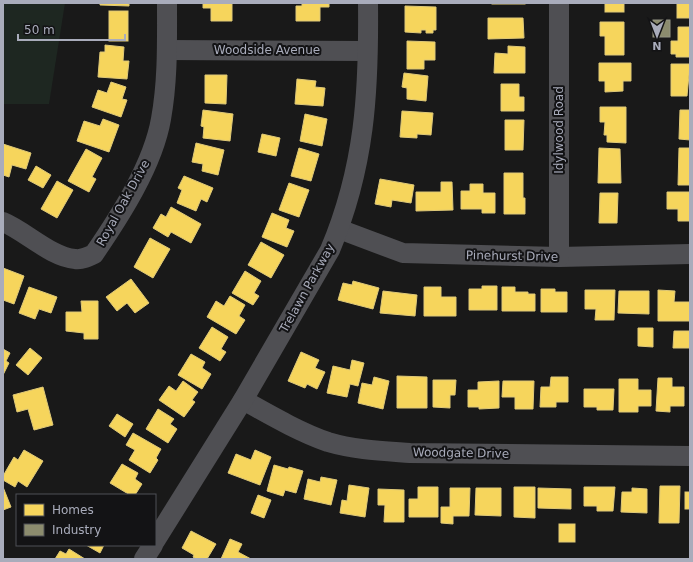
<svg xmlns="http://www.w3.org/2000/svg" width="693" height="562" font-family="'DejaVu Sans',sans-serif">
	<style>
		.green { fill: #1e2721 }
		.homes { fill: #f6d55c; stroke: #dfc978 }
		.industry { fill: #8c8c6e; stroke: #959685 }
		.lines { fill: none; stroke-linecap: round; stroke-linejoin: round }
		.minor { stroke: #4f4f53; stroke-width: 20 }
		.labels { text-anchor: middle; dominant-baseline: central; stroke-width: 4; stroke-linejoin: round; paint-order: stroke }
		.street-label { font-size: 12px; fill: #a9acbb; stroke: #131315 }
	</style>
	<rect width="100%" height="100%" fill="#191919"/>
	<polygon class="green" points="3,3 65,3 49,104 3,104"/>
	<g class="homes">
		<polygon points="100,3 129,3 129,6 100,5"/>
		<polygon points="203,3 232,3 232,21 211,21 211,8 203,8"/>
		<polygon points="302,3 329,3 329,7 320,7 320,21 296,21 296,6 302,6"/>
		<rect x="492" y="3" width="33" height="1"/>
		<rect x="605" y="3" width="19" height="9"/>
		<rect x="677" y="3" width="13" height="15"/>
		<polygon points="405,6 436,7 436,30 433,30 433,33 426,33 426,30 421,30 421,33 405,32"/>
		<rect x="109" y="11" width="19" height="30"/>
		<polygon points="488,18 523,18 524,38 488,39"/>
		<polygon points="600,22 624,22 624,55 605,55 605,36 600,36"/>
		<polygon points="678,27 690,27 690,57 676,57 676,54 671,54 671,41 678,41"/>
		<polygon points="407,41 435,42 435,60 424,60 424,69 407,69"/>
		<polygon points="105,45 124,47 123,61 129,61 127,79 98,77 100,52 105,52"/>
		<polygon points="508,46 525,47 525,73 494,73 495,53 508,54"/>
		<polygon points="599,63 631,63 631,81 623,81 623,91 605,92 605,81 599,81"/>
		<polygon points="671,64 690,64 687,96 671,96"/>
		<polygon points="404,73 428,76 426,101 407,99 407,88 402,87"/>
		<polygon points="205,75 227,75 226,104 205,103"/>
		<polygon points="297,79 316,81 315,87 325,88 323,106 295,104"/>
		<polygon points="111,82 126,87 122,99 127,100 121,117 92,107 98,90 107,93"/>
		<polygon points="501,84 519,84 519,97 524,97 524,111 501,111"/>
		<polygon points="600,107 626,107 626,143 607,142 607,135 604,135 605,122 600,122"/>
		<polygon points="203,110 233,114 230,141 203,138 204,127 201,126"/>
		<polygon points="680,110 690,110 690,140 679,139"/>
		<polygon points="402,111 433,113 431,135 417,134 417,138 400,137"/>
		<polygon points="305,114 327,119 322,146 300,141"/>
		<polygon points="103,119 119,125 109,152 77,141 84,121 100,126"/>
		<polygon points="505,120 524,120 523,150 505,150"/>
		<polygon points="262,134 280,138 276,156 258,152"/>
		<polygon points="196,143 224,150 218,175 202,171 203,164 192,162"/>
		<polygon points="3,144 31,153 26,169 12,165 9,177 3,175"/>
		<polygon points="299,148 319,154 311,181 291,176"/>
		<polygon points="599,148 620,149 621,183 598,183"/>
		<polygon points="679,148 690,148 690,185 678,185"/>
		<polygon points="86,149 102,158 92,177 96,179 89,192 68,181"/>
		<polygon points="36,166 51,175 43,188 28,180"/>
		<polygon points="504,173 523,173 523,198 525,198 525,214 504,214"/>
		<polygon points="184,176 213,188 207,202 201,199 196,211 177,203 182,190 178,188"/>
		<polygon points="380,179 414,185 411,203 392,200 391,207 375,204"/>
		<polygon points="57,181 73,190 57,218 41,209"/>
		<polygon points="441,182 452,182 453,210 416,211 416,192 441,192"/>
		<polygon points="289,183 309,190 299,217 279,210"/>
		<polygon points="470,184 483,184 483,193 495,193 495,213 482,213 482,209 461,209 461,191 470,191"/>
		<polygon points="667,192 690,192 690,221 678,221 678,209 667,209"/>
		<polygon points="600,193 618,193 617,223 599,223"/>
		<polygon points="171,207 201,224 191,243 171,232 168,237 153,228 161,214 166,217"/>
		<polygon points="272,213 289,220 286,228 294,231 287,247 262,237"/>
		<polygon points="150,238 170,249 153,278 134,267"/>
		<polygon points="261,242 284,255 271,278 248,265"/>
		<polygon points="3,268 24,276 14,304 3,300"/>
		<polygon points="245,271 261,281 254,293 259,296 253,305 232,293"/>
		<polygon points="131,279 149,303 135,313 127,303 117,311 106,297"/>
		<polygon points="353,281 379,288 373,309 338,300 343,283 352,285"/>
		<polygon points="482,286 497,286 497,310 469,310 469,289 482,289"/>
		<polygon points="29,287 57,297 51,313 39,309 35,319 19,313"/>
		<polygon points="424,287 441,287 441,297 456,297 456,316 424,316"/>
		<polygon points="502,287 515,287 515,292 528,292 528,294 535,294 535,311 502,311"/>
		<polygon points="541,289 555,289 555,292 567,292 567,312 541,312"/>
		<polygon points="585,290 615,290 614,320 595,320 596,309 585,309"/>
		<polygon points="658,290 675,291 674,302 690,302 690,321 658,321"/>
		<polygon points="383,291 417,295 415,316 380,313"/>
		<polygon points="619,291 649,291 649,314 618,313"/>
		<polygon points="230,296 245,305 239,316 245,320 236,334 207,317 216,301 224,306"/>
		<polygon points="81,301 98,301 98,339 84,339 84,333 66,331 66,312 82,312"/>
		<polygon points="212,327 228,337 221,349 226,352 220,361 199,348"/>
		<polygon points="638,328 653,328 653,347 638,346"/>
		<polygon points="674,331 690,331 690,348 673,348"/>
		<polygon points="30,348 42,358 28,375 16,365"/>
		<polygon points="3,349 10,353 6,361 9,363 3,375"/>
		<polygon points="301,352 319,360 315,368 325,372 317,389 307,384 305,388 288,381"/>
		<polygon points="191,354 205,362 202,368 211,374 202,389 178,375"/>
		<polygon points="352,360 364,363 358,386 350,384 347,397 327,393 333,366 350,370"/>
		<polygon points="397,376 427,377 427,408 397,408"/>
		<polygon points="374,377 389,381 383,409 358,403 362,383 372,385"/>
		<polygon points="551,377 568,377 568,402 556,402 556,407 540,407 541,387 550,387"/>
		<polygon points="658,378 672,378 672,387 684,387 684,406 670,406 670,412 656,411"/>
		<polygon points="619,379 638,379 638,390 651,390 651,406 638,406 638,412 619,412"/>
		<polygon points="433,380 456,380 455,395 450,395 450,408 433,407"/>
		<polygon points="183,381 198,392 192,400 195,402 184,417 159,400 169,386 176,391"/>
		<polygon points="499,381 499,408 479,409 479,407 468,407 468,390 478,390 478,382"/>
		<polygon points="503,381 534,381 533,409 515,409 515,397 502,397"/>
		<polygon points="43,387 53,425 34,430 28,409 17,412 13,395"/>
		<polygon points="584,389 614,389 613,410 597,410 597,407 584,407"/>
		<polygon points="158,409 174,419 170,424 177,429 168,443 146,429"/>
		<polygon points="117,414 133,424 125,437 109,426"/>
		<polygon points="133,433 161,449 156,458 158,460 150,473 129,460 135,450 126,445"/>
		<polygon points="24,450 43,461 27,487 18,481 15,487 3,480 3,476 14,457 18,460"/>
		<polygon points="255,450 271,457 260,485 228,473 236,454 251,460"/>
		<polygon points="122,464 138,473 135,479 142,484 135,495 130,495 110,483"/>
		<polygon points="274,465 288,469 289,467 303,471 296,493 285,490 283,496 267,491"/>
		<polygon points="321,477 337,480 331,505 304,499 308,479 320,482"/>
		<polygon points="349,485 369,488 365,517 340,513 342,500 347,501"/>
		<polygon points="660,486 680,486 679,523 659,523"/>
		<polygon points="3,487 11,507 3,510"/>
		<polygon points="418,487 438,487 438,517 409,517 409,499 418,499"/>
		<polygon points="514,487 535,487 535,518 514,517"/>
		<polygon points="584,487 615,487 613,511 597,511 597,506 584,506"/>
		<polygon points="450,488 470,488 469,516 453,516 453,524 441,523 441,507 450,507"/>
		<polygon points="476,488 501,488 501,516 475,515"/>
		<polygon points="538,488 571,489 571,509 538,508"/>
		<polygon points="632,488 647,489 647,513 621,512 622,492 632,492"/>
		<polygon points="378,489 404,490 404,522 384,522 385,505 378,505"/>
		<rect x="685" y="492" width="5" height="17"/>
		<polygon points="258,495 271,500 264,518 251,513"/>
		<rect x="559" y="524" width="16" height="18"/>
		<polygon points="191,531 216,544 207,559 196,559 193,557 194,555 182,548"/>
		<polygon points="230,539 242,544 238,552 251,559 221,559"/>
		<polygon points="86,545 104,545 100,553"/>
		<polygon points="69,549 85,559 55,559 60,551 66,554"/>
	</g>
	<rect class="industry" x="653" y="20" width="17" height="17"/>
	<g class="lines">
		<g class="minor">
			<polyline points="167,50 367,51"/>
			<path d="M3,222C25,231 51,257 75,259C82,260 88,257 94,254C120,216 153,165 161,119C168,80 167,42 167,3"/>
			<polyline points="339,229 403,253 559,257 690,254"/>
			<polyline points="559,257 559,3"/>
			<path d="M243,400C270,415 299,432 328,442C355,450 383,451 410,453L690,456"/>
			<path d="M155,541L243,400L330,250C365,167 369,92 368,3"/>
			<polyline points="144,559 153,545"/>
		</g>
	</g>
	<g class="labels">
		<g class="street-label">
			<text x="267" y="50">Woodside Avenue</text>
			<text transform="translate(559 130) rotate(-90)">Idylwood Road</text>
			<text transform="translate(123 203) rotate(-61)">Royal Oak Drive</text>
			<text transform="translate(512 256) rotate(1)">Pinehurst Drive</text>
			<text transform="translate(307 288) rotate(-61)">Trelawn Parkway</text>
			<text transform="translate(461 453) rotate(1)">Woodgate Drive</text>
		</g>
	</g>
	<rect width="693" height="562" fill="none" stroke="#a9acbb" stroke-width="8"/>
	<rect x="16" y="494" width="140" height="52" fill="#131315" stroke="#4f5057"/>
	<rect x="24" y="504" width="20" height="12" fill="#f6d55c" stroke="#4f5057"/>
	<text x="52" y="514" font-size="12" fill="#a9acbb">Homes</text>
	<rect x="24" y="524" width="20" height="12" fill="#8c8c6e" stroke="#4f5057"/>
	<text x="52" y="534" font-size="12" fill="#a9acbb">Industry</text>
	<g transform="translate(657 36) rotate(180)" stroke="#131315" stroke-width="3" paint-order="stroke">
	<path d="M0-3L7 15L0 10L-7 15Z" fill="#a9acbb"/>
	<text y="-6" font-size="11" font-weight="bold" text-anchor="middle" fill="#a9acbb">N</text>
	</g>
	<path d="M18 34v6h107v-6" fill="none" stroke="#a9acbb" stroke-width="2"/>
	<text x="24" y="34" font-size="12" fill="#a9acbb" stroke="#131315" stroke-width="3" paint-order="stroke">50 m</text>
</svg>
